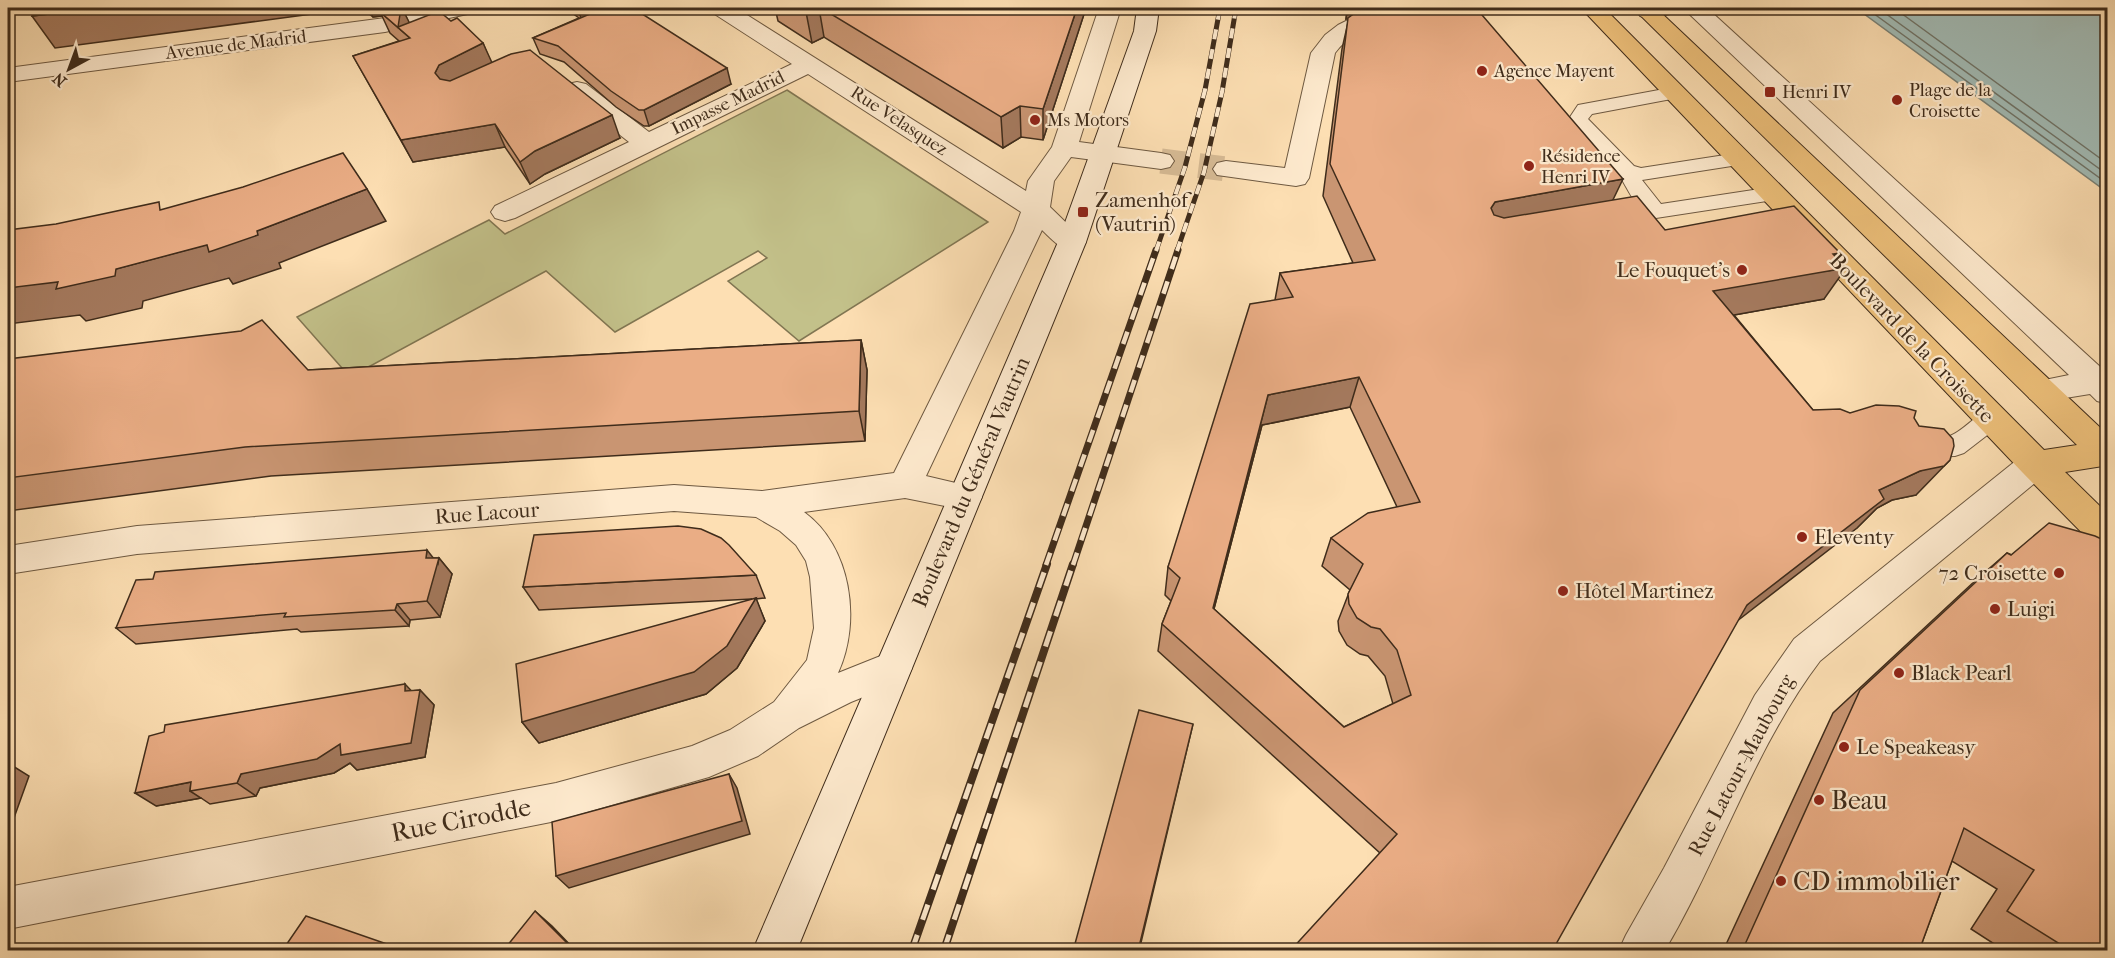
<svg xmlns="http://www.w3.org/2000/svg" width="2115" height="958" font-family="'IM FELL French Canon',serif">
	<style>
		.green { fill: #c3c18a; stroke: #817652; stroke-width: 1.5 }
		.water { fill: #a2bbb5; stroke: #7a8277; stroke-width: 1.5 }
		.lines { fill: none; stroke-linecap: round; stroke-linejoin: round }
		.shore { stroke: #707468; stroke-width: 1.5 }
		.minor-tunnel { stroke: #d7bb95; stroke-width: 25; stroke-dasharray: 25 13; stroke-linecap: butt }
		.service-casing { stroke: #6e5941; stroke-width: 2 }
		.pedestrian-casing { stroke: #6e5941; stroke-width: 2 }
		.minor-casing { stroke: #6e5941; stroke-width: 2 }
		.secondary-casing { stroke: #3f2c1b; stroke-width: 2 }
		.primary-casing { stroke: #3f2c1b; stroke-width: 2 }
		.service { fill: #feeace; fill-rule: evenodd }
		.pedestrian { fill: #feeace; fill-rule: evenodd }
		.minor { fill: #feeace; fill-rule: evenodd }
		.secondary { fill: #feeace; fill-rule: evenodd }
		.primary { fill: #eec07a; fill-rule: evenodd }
		.rail-far2-casing { stroke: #3f2c1b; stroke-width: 5 }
		.rail-far1-casing { stroke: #3f2c1b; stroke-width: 7 }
		.rail-casing { stroke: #3f2c1b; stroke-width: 8 }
		.rail-far2 { stroke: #feeace; stroke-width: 4; stroke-dasharray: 10; stroke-linecap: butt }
		.rail-far1 { stroke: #feeace; stroke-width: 4.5; stroke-dasharray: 13; stroke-linecap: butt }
		.rail { stroke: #feeace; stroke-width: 5; stroke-dasharray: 16; stroke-linecap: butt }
		.wall { fill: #c99572; stroke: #3f2c1b; stroke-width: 1.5; fill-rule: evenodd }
		.shaded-wall { fill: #a4795d; stroke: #3f2c1b; stroke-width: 1.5 }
		.building { fill: #eaad85; stroke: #3f2c1b; stroke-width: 1.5; fill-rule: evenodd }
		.poi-dot { fill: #8f2418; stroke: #feeace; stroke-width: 2 }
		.labels { text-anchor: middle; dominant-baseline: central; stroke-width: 4.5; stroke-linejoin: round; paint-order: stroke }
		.far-street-label { font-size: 18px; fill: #3f2c1b; stroke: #feeace }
		.far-poi-label { font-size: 18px; fill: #3f2c1b; stroke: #feeace; text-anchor: start }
		.poi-label { font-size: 21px; fill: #3f2c1b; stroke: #feeace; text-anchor: start }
		.street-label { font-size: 21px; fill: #3f2c1b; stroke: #feeace }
		.near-poi-label { font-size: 26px; fill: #3f2c1b; stroke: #feeace; text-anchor: start }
		.near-street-label { font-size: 26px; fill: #3f2c1b; stroke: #feeace }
	</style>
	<rect width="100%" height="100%" fill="#fddfb3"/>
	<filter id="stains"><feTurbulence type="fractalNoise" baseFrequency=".00333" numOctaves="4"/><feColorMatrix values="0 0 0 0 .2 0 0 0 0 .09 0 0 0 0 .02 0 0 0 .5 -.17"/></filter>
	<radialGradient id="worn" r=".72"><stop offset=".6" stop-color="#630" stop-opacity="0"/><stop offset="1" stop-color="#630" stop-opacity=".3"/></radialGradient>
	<polygon class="green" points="787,90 988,222 799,341 728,281 767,258 758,251 615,332 546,271 350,377 297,317 489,220 505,234"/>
	<polygon class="water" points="1856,8 2107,8 2107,192"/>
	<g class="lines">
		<g class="shore">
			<polyline points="1866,8 2108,184"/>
			<polyline points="1878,8 2108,175"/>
			<polyline points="1894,8 2108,164"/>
		</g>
		<polyline class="minor-tunnel" points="1161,161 1226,169"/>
		<g class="service-casing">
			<g id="service">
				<path d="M1675,87L1682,89L1684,93L1682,97L1592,114L1588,119L1634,166L1641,168L1738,153L1745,155L1748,159L1745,163L1738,165L1642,180L1661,204L1773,187L1780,189L1783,194L1780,199L1656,218C1635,212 1628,187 1617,172C1604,153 1582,140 1568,120L1578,105Z"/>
				<path d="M1990,410L1999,412L2002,419L1999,426L1964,453L1955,456L1921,457L1912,454L1909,447L1912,440C1924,436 1939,441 1950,436C1965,430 1974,415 1990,410Z"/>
			</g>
		</g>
		<g class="pedestrian-casing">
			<g id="pedestrian">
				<polygon points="1639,8 1679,8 1676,13 1648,18 1640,16 1637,11"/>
				<polygon points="1683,8 1707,8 2108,374 2108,404 2097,401 2090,394 2041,402 2030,399 2025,391 2030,383 2069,375"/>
			</g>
		</g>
		<g class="minor-casing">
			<g id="minor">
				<polygon points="435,8 475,8 472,13 385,32 8,82 8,68 385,18"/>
				<path d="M710,8H736L1026,191L1028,181L1052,147L1099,8H1121L1079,142L1161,153L1170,155L1174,161L1170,167L1161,169L1071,157L1054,181L1050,207L1086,242L1082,248C1063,254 1055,242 1042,230L926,476L977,488L982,497L977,506L965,510L905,498L804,512C851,546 862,621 838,673L893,651L906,656L912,668L906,680L851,702L799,728L758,756L709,777L556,821L8,929V887L556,783L692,746L730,730L774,702L807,660L814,628L810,577L806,561L796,545L780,531L756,517L674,511L137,554L8,574V546L137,526L674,485L762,491L894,473L1014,231L1021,212L808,74L515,218L505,221L495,218L491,212L495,206L629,142L568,94L565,89L568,84L577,82L586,84L649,132L792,64L713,13Z"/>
				<path d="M1393,8H1460L1457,13L1449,15C1409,19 1361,18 1335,53L1309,178L1305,184L1296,186L1217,175L1213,169L1217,163L1226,161L1285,168L1311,53L1325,35L1338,25L1354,17Z"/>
				<path d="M2035,451L2047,455L2051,464L2047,473L1820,661C1754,748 1720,857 1665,950H1619L1626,935L1664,868L1755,695L1794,639L2023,455Z"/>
			</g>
		</g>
		<g class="secondary-casing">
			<polygon id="secondary" points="1137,8 1159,8 1156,31 1086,242 797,950 753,950 1058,242 1134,31"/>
		</g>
		<g class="primary-casing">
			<polygon id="primary" points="1581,8 1604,8 2044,450 2077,445 1633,8 1656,8 2108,435 2108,467 2103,466 2065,472 2108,514 2108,551 2096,547 2023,473"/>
		</g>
		<use href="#service" class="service"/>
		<use href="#pedestrian" class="pedestrian"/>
		<use href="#minor" class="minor"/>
		<use href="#secondary" class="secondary"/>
		<use href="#primary" class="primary"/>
		<g class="rail-far2-casing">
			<g id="rail-far2">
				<polyline points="1156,251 1185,167 1205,90 1220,8"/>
				<polyline points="1177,251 1204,172 1222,92 1236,8"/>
			</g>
		</g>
		<g class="rail-far1-casing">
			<g id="rail-far1">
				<polyline points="1046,565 1156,250"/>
				<polyline points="1073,565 1178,250"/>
			</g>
		</g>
		<g class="rail-casing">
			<g id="rail">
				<polyline points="912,950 1047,564"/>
				<polyline points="944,950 1073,564"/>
			</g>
		</g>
		<use href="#rail-far2" class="rail-far2"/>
		<use href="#rail-far1" class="rail-far1"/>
		<use href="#rail" class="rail"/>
	</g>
	<g class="wall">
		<polygon points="362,8 415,8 414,10 404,12 409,23 451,21 483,43 491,63 620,138 545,174 530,184 505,147 413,162 353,56 399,41 390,33 382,16 373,17"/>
		<polygon points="565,8 633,8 731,84 649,126 644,126 616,107 564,62 540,54 533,38 579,18"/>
		<polygon points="775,8 1086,8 1043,140 1021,137 1003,148 824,37 812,43 778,21"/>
		<path d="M1328,8H1476L1613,200L1665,230L1836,258L1824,299L1734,315L1813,410L1914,418L1916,495L1892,500L1877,508L1857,528L1380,853L1158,651L1162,624L1171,601L1165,595L1168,567L1275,300L1280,273L1353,263L1323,196L1342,49L1349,18L1346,19L1347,9ZM1350,407L1397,507L1331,538L1322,566L1350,590L1338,621L1339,631L1347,645L1360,654L1368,656L1385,676L1393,704L1344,727L1214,609L1262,425Z"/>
		<polygon points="861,340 867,370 865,441 271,476 8,511 8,359 308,370"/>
		<polygon points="2007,553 2106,595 2108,951 2005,951 1971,929 1997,889 1952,861 1919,951 1723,951 1833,713 1977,579"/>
		<polygon points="433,558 439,558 452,574 440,617 410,620 409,626 301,632 297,629 136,644 116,628"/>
		<polygon points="756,575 765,598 756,599 765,621 737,668 706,694 539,743 522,722 752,599 539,610 523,587"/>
		<polygon points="420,690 434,705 425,757 357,770 350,763 334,773 260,788 256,796 210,804 201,798 156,806 411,691"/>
	</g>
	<g class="shaded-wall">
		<polygon points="100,8 357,8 55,48 32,16"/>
		<polygon points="368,8 415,8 414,10 404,12 412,28 410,38 379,11 382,16 373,17"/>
		<polygon points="577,8 613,8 582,20"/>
		<polygon points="816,8 819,8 824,37 812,43 806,12"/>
		<polygon points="1077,8 1086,8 1043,140 1043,109"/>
		<polygon points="1348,8 1386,8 1346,19"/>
		<polygon points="483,43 493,65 446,95 435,73 439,65"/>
		<polygon points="727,68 731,84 649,126 644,110"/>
		<polygon points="1020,106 1021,137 1003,148 1001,117"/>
		<polygon points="612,115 620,138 545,174 530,184 520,162 535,151"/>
		<polygon points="495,124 505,147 413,162 401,140"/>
		<polygon points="1623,179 1608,210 1479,239 1491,208 1495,202"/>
		<polygon points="367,189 386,221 279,263 281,268 233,284 229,278 143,301 142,308 86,321 80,315 8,324 8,288 116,269 257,231"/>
		<polygon points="1840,253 1827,271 1846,268 1824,299 1695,322 1713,291"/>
		<polygon points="861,340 867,370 865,441 859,411"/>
		<polygon points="1359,377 1350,407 1262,425 1207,635 1213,608 1268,395"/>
		<polygon points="1950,460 1916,495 1892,500 1877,508 1857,528 1723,632 1747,605 1879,490 1920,471"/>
		<polygon points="427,550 438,564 439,558 452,574 440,617 427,601 426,558"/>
		<polygon points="756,598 765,621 737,668 706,694 539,743 522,722"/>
		<polygon points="397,604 410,620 409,626 395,610"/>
		<polygon points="405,684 418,698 420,690 434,705 425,757 357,770 350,763 334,773 260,788 256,796 237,783 241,774 405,691"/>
		<polygon points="1193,724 1139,951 1138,951"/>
		<polygon points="8,763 29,776 10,829 8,830"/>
		<polygon points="729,774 737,788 750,834 569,888 556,876"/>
		<polygon points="191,782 190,791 201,798 156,806 135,793"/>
		<polygon points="535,911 552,926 576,951 575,951"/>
	</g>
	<g class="building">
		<polygon points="36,8 100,8 32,16"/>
		<polygon points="396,8 401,8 398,27 439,11 451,21 457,18 483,43 439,65 435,73 440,79 450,81 511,54 530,50 612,115 535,151 520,162 495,124 401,140 353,56 410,38 379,11"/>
		<polygon points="604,8 633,8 727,68 644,110 639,110 611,91 558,46 533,38"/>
		<polygon points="799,8 816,8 806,12"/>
		<polygon points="821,8 1077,8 1043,109 1020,106 1001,117"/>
		<path d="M1362,8H1476L1623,179L1495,202L1491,208L1494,215L1504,218L1637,196L1665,230L1794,206L1840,253L1833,254L1846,268L1713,291L1813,410L1840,409L1850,413L1876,405L1899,406L1916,411L1914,418L1919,426L1944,429L1953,439L1954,446L1950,460L1944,466L1920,471L1879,490L1884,499L1747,605L1556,944L1551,951H1290L1397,834L1162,624L1180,578L1168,567L1250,304L1293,297L1280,273L1375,260L1330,164L1348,18ZM1359,377L1420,502L1368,513L1331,538L1363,564L1348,594L1349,604L1357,618L1371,627L1380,629L1397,650L1411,695L1344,727L1213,608L1268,395Z"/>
		<polygon points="343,153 367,189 257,231 258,235 209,252 207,245 116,269 115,276 56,289 58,282 8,288 8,230 56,224 159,202 160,210 243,187"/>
		<polygon points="262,320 308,370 861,340 859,411 245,447 8,478 8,359 241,331"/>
		<polygon points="2049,523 2095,536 2108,542 2108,593 2106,595 2108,595 2108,951 2071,951 2007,911 2034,870 1964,828 1919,951 1742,951 1860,690 2007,553 2011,555"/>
		<polygon points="678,526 701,529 721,538 729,545 756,575 523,587 534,535"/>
		<polygon points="427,550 426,558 439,558 427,601 397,604 395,610 284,617 286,613 116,628 136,580 153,579 155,572"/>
		<polygon points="756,598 727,646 694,672 522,722 516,664"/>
		<polygon points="405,684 405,691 420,690 411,743 341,755 340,744 317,759 241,774 237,783 190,791 191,782 135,793 149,736 164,732 165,725"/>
		<polygon points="1139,710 1193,724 1138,951 1073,951"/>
		<polygon points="729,774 742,821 556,876 552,822"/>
		<polygon points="535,911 575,951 503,951"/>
		<polygon points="306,916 407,951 282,951"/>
	</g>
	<g class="poi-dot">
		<circle cx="1482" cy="71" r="6"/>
		<rect x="1764" y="86" width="12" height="12" rx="3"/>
		<circle cx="1897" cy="100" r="6"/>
		<circle cx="1035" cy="120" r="6"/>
		<circle cx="1529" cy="166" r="6"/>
		<rect x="1077" y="206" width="12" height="12" rx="3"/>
		<circle cx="1742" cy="270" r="6"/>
		<circle cx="1802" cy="537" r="6"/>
		<circle cx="2059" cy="573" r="6"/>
		<circle cx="1563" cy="591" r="6"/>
		<circle cx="1995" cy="609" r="6"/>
		<circle cx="1899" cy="673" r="6"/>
		<circle cx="1844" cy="747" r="6"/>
		<circle cx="1819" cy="800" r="6"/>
		<circle cx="1781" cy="881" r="6"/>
	</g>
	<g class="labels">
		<g class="far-street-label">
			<text transform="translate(236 45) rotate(-7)">Avenue de Madrid</text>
			<text transform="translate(728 103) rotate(-26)">Impasse Madrid</text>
			<text transform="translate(899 121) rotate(33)">Rue Velasquez</text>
		</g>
		<g class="far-poi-label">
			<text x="1494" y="71">Agence Mayent</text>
			<text x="1909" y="90">Plage de la<tspan x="1909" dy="21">Croisette</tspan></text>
			<text x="1782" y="92">Henri IV</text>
			<text x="1047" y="120">Ms Motors</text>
			<text x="1541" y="156">Résidence<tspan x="1541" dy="21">Henri IV</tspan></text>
		</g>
		<g class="poi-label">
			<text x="1095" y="200">Zamenhof<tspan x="1095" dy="24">(Vautrin)</tspan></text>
			<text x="1730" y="270" text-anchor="end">Le Fouquet's</text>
			<text x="1814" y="537">Eleventy</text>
			<text x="2047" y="573" text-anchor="end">72 Croisette</text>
			<text x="1575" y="591">Hôtel Martinez</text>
			<text x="2007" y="609">Luigi</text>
			<text x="1911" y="673">Black Pearl</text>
			<text x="1856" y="747">Le Speakeasy</text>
		</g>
		<g class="street-label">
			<text transform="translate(1912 338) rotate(46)">Boulevard de la Croisette</text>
			<text transform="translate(971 482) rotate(-67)">Boulevard du Général Vautrin</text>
			<text transform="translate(487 513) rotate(-4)">Rue Lacour</text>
			<text transform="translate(1741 765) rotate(-62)">Rue Latour-Maubourg</text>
		</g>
		<g class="near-poi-label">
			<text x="1831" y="800">Beau</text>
			<text x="1793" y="881">CD immobilier</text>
		</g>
		<g class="near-street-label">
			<text transform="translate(461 820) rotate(-11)">Rue Cirodde</text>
		</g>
	</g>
	<rect width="2115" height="958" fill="none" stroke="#fddfb3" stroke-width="30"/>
	<rect x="9" y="9" width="2097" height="940" fill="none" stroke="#3f2c1b" stroke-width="3"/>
	<rect x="15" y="15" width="2085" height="928" fill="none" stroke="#3f2c1b" stroke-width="1.5"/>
	<g transform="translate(69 69) rotate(221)" stroke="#feeace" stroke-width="4.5" paint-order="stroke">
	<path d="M0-4.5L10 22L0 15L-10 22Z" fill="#3f2c1b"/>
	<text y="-9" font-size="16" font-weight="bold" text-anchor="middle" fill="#3f2c1b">N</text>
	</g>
	<rect width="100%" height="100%" filter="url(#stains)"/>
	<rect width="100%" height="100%" fill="url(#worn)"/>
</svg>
